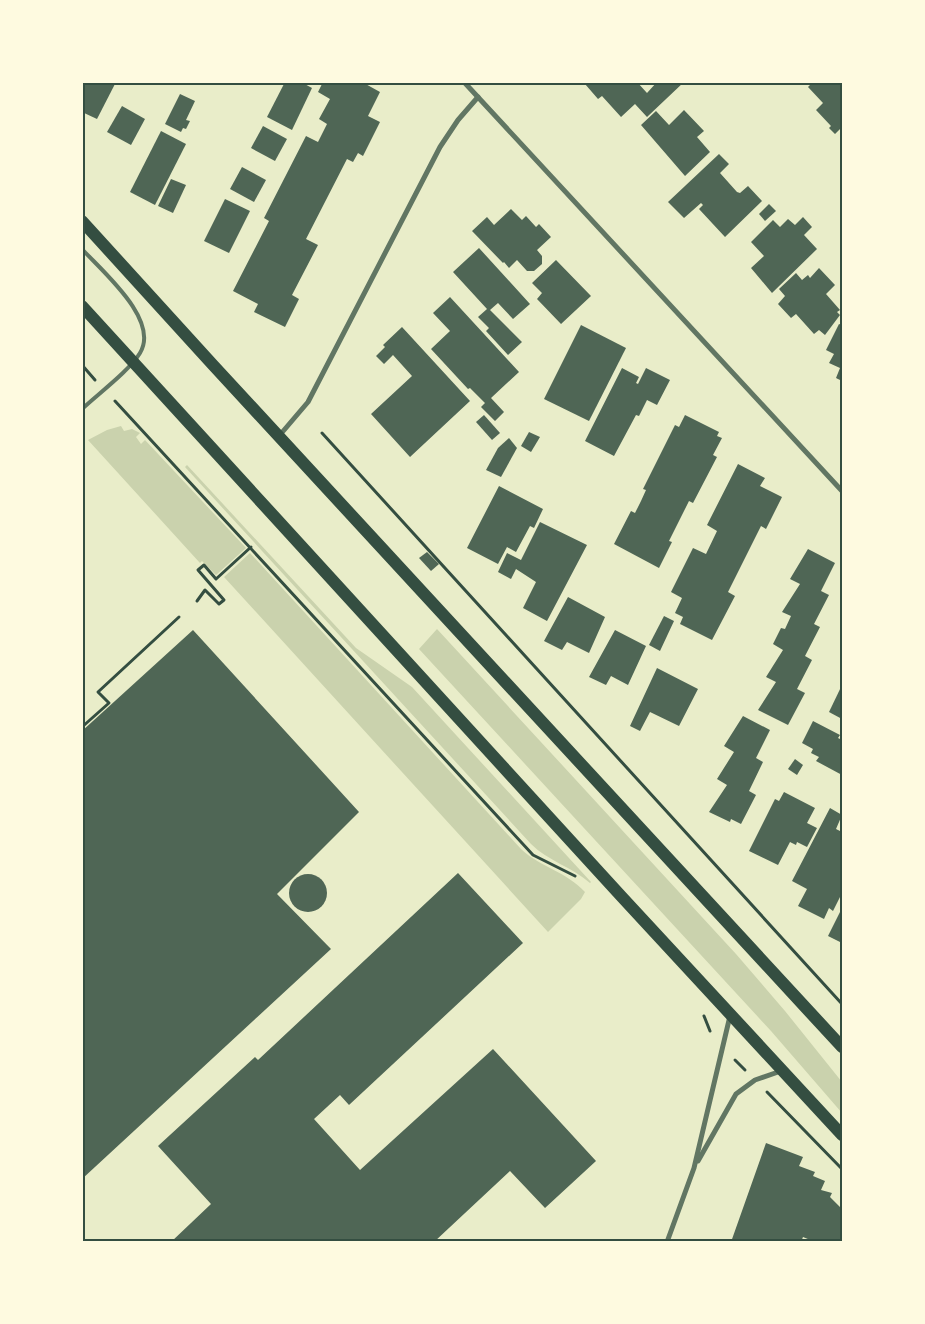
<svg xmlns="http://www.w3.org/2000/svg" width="925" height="1324" font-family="'Fira Sans Condensed',sans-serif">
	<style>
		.green { fill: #cad2ad }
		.building { fill: #4f6655 }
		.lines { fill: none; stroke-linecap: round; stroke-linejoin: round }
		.path { stroke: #344e41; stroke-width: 3 }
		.service { stroke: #617663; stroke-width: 4 }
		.minor { stroke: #617663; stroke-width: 5 }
		.primary { stroke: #344e41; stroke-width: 12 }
		.neatline { fill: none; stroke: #344e41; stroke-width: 2 }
	</style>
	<rect width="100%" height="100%" fill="#e9edc9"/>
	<g class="green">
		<polygon points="121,426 124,431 132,429 140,433 136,437 141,444 145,440 246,548 216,575 202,561 200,563 88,440 107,430"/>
		<path d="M187,465L356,648L412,687L591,882L590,883C572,867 548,861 531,844L185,467Z"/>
		<path d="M250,553L521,849C540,867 567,872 585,892L581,899L548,932L224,577Z"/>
		<polygon points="437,629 736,954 785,1011 842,1082 842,1113 771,1031 419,649"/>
	</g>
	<g class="building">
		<polygon points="82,82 116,82 97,119 82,112"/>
		<polygon points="285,82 301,82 312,88 292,130 267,117"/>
		<polygon points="323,82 362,82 380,92 368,116 380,122 363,156 358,153 353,162 347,159 306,239 318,245 292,295 299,299 285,327 254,312 258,304 233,291 269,221 264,218 306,136 318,142 327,124 319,119 330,99 318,92"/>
		<polygon points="587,82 637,82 647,93 657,82 684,82 647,117 635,104 621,117 602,96 598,99 585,84"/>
		<polygon points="808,82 842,82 842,127 835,134 829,128 831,126 816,110 823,103 808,87 810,85"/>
		<polygon points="180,94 195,101 186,120 190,121 186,129 183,128 181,132 165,124"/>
		<polygon points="122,106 145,119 131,145 107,132"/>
		<polygon points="684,110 704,131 697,137 710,152 685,176 641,125 656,111 669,125"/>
		<polygon points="263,126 287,139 275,161 251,148"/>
		<polygon points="161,131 186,144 155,205 130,192"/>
		<polygon points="719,154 729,164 720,173 737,192 740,193 748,186 762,201 725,237 699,209 703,205 701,203 684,218 668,202"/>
		<polygon points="242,167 266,180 254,202 230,189"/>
		<polygon points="171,179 186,185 173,213 158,206"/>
		<polygon points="225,199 250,211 229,253 204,241"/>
		<polygon points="769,204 776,211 765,221 759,214"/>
		<polygon points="511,209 522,220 526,216 536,227 539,224 551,237 537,250 542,256 542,264 534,271 527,271 517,260 509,268 504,262 503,263 472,231 487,217 494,225"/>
		<polygon points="803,217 812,227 804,235 817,249 772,293 751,268 764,256 751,242 773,220 780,227 788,219 795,225"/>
		<polygon points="479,248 530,304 513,319 498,303 490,310 522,342 508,355 486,331 489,328 478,317 487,309 453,272"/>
		<polygon points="556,260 591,296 561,324 537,299 542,293 532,283"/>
		<polygon points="819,268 835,285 826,294 840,310 837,312 840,315 825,335 819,330 814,334 796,314 791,318 778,304 785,296 779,289 796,273 802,280 808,275 810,278"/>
		<polygon points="450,297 519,372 491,398 504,412 495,421 481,407 485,403 470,388 468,389 431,349 450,331 433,313"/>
		<polygon points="839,324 842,325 842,381 836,378 840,368 829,363 834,354 826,350"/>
		<polygon points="581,325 626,348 589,421 544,399"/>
		<polygon points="402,327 470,401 410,457 371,414 412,376 393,355 384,364 376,356 385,347 383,345"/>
		<polygon points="622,368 639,377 636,383 638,384 646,368 670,380 657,405 647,400 639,416 636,415 614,456 585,441"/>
		<polygon points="484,415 500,433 492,440 476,422"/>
		<polygon points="685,415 719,432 717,436 722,438 713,455 717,457 693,503 689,501 669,541 672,542 659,568 614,544 631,511 635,513 641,501 646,490 643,489 675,425 679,427"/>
		<polygon points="529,432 540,437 531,452 521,446"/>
		<polygon points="509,438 517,448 501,477 486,470 498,448"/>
		<polygon points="738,464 765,478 760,486 782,497 766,529 761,526 728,592 735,596 712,640 680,624 683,617 675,613 682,598 671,592 693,548 706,554 717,531 707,525"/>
		<polygon points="499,486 543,509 534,528 530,526 516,552 507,547 498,564 467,548"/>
		<polygon points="540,522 587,545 547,621 523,608 536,582 516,569 511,579 498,572 507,553 521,560"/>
		<polygon points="808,549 835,563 821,591 829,595 814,624 820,627 805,656 812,660 797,689 805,693 788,725 758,710 776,682 766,677 783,650 773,644 781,628 785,629 791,616 782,612 800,584 790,579"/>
		<polygon points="427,552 439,564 431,571 419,558"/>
		<polygon points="568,597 605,617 589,653 567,642 562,650 544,641"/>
		<polygon points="664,616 674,621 660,651 649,645"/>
		<polygon points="193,630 359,812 277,894 331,949 82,1179 82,731"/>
		<polygon points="615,630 646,646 628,685 611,676 606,685 589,677"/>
		<polygon points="657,668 698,689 679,726 650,712 640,731 630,726"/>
		<polygon points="842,685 842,719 829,712"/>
		<polygon points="743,716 770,730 756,758 763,762 749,791 756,795 741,824 731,819 730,822 709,812 727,785 717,779 734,752 724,746"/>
		<polygon points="813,721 840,735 838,738 842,740 842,775 816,761 819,757 811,753 813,749 802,743"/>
		<polygon points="795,759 803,765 797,775 788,769"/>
		<polygon points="784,792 815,808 807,823 817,828 807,847 797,842 796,845 790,842 778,865 749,851 775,799 779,801"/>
		<polygon points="830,808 842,815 836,829 842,832 842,893 833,911 829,908 824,919 798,906 807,889 792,881"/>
		<polygon points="458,873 523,943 349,1105 340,1095 314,1119 360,1170 493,1049 596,1161 545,1208 510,1171 434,1242 171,1242 211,1204 158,1146 255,1057 258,1060"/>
		<circle cx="308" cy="893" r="19"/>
		<polygon points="842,908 842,943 828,936"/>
		<polygon points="766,1143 803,1157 799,1166 815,1172 813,1176 825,1181 821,1190 832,1193 830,1197 842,1209 842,1242 815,1242 803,1237 801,1242 731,1242"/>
	</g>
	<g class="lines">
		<g class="path">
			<polyline points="82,365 95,380"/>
			<polyline points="115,401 533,855 575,876"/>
			<polyline points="322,433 842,1004"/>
			<polyline points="197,601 205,590 219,604 224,600 198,570 204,565 216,579 251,547"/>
			<polyline points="82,727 109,703 98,692 179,617"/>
			<polyline points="704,1016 710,1031"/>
			<polyline points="735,1060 745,1070"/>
			<polyline points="767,1092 842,1169"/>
		</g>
		<path class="service" d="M82,249C103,272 160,320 140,353C130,370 98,394 82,409"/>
		<g class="minor">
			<polyline points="464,82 842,491"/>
			<polyline points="279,436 308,402 440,147 458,120 478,97"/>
			<polyline points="698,1161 736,1094 755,1080 781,1071"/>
			<polyline points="667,1242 694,1168 730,1016"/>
		</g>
		<g class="primary">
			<polyline points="82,221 213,365 842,1047"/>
			<polyline points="82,306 621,896 842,1135"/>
		</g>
	</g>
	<rect width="925" height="1324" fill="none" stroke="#fefae0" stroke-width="168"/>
	<rect x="84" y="84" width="757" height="1156" class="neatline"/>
</svg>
